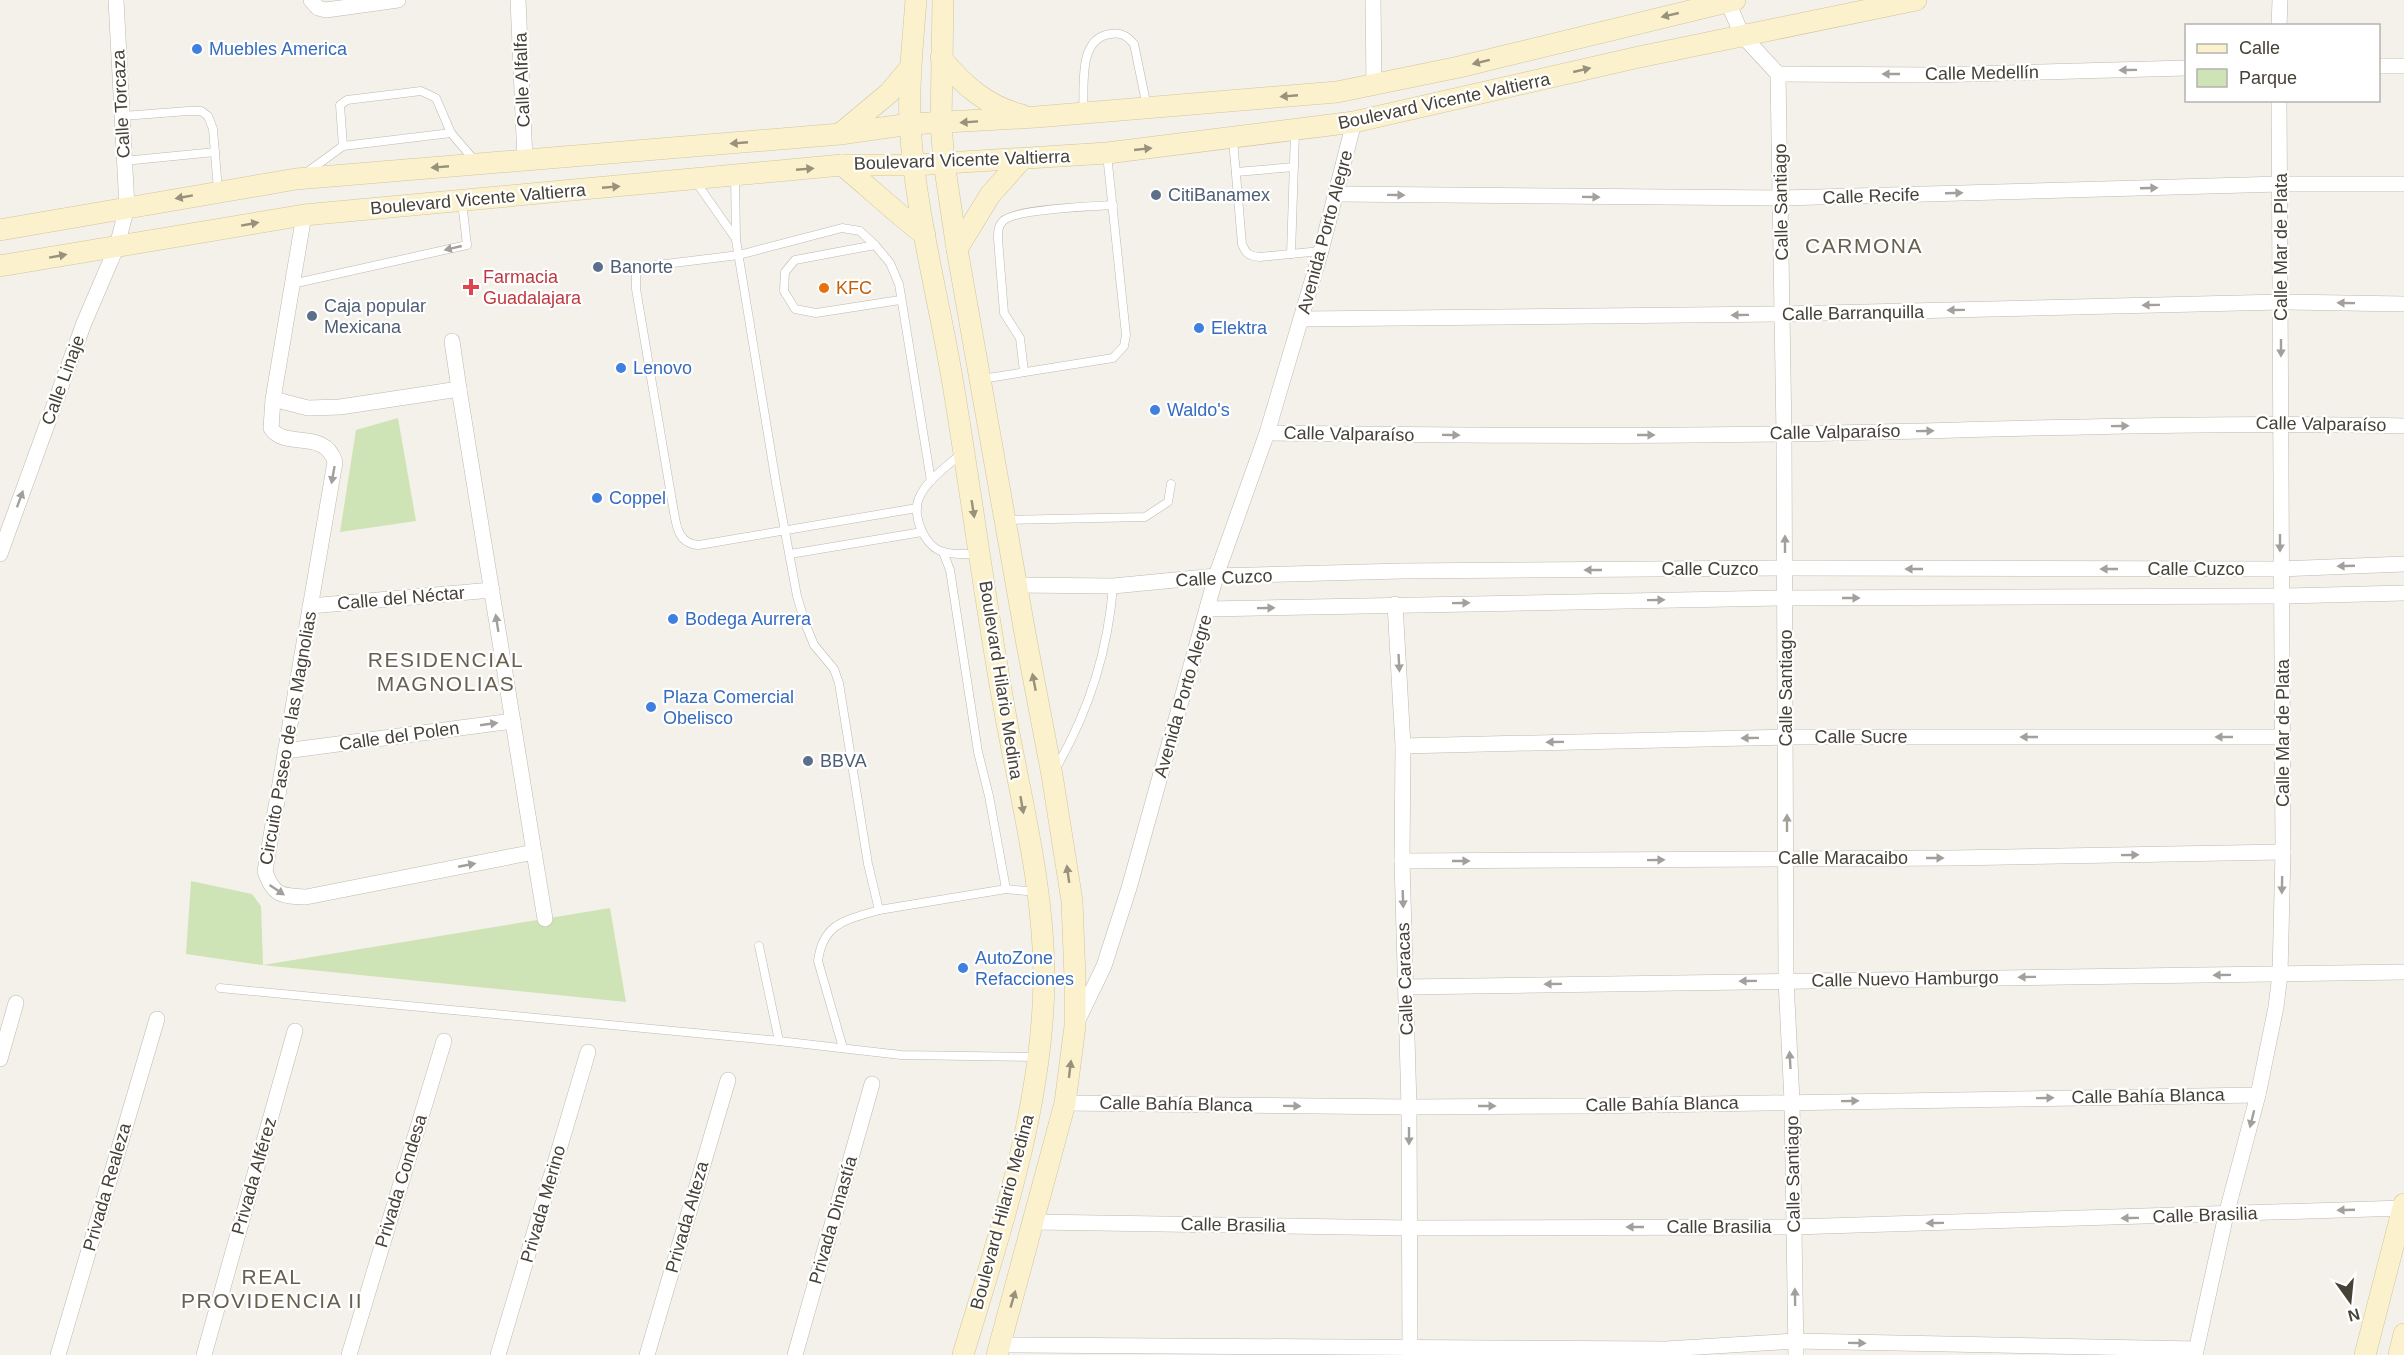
<svg xmlns="http://www.w3.org/2000/svg" width="2404" height="1355" font-family="Arial,sans-serif">
	<style>
		.green { fill: #cee4b6 }
		.lines { fill: none; stroke-linecap: round; stroke-linejoin: round }
		.lane-casing { stroke: #beb9ad; stroke-width: 9 }
		.street-casing { stroke: #beb9ad; stroke-width: 16 }
		.secondary-casing { stroke: #d0c59d; stroke-width: 22 }
		.lane { stroke: #fff; stroke-width: 8 }
		.street { stroke: #fff; stroke-width: 15 }
		.secondary { stroke: #fbf1cd; stroke-width: 21 }
		.oneway { fill: #98917b }
		.oneway2 { fill: #a3a09c }
		.shop-dot { fill: #3f7fe0; stroke: #fff; stroke-width: 2 }
		.service-dot { fill: #5c6f8a; stroke: #fff; stroke-width: 2 }
		.health-dot { fill: #e0444e; stroke: #fff; stroke-width: 2 }
		.food-dot { fill: #e8710a; stroke: #fff; stroke-width: 2 }
		.labels { text-anchor: middle; dominant-baseline: central; stroke-width: 4.5; stroke-linejoin: round; paint-order: stroke }
		.shop-label { font-size: 18px; fill: #366cbe; stroke: #fff; text-anchor: start }
		.street-label { font-size: 18px; fill: #474238; stroke: #fff }
		.service-label { font-size: 18px; fill: #4e5e75; stroke: #fff; text-anchor: start }
		.health-label { font-size: 18px; fill: #be3a42; stroke: #fff; text-anchor: start }
		.food-label { font-size: 18px; fill: #c56008; stroke: #fff; text-anchor: start }
		.quarter-label { font-size: 21px; letter-spacing: 1.5px; fill: #696050; stroke: #fff }
	</style>
	<rect width="100%" height="100%" fill="#f4f1ea"/>
	<g class="green">
		<polygon points="398,418 416,521 340,532 356,430"/>
		<polygon points="191,881 252,894 261,906 263,965 610,908 626,1002 262,965 186,954"/>
	</g>
	<g class="lines">
		<g class="lane-casing">
			<g id="lane">
				<path d="M1083,112C1085,87 1077,39 1110,34C1121,32 1127,36 1134,44L1147,107"/>
				<polyline points="123,116 188,111 201,111 208,116 213,129 218,190"/>
				<path d="M1233,140L1242,244C1246,254 1249,256 1260,257L1321,251"/>
				<polyline points="343,146 340,105 347,100 421,91 436,98 451,133"/>
				<polyline points="124,161 215,152"/>
				<polyline points="1236,172 1294,167"/>
				<polyline points="306,173 343,146 451,133 475,161"/>
				<polyline points="735,177 736,240 776,483 797,596 805,623 814,645 834,669 839,683 868,864 879,910 1006,889 1036,892"/>
				<polyline points="696,182 736,239"/>
				<polyline points="875,245 795,260 785,272 784,291 795,309 816,313 900,300"/>
				<polyline points="1291,254 1295,132"/>
				<polyline points="292,284 467,245 462,202"/>
				<path d="M1024,372L1020,338L1004,313L998,239C998,232 998,226 1003,221C1015,209 1093,206 1113,205"/>
				<polyline points="982,379 1113,358 1124,346 1126,335 1107,154"/>
				<path d="M961,454C947,466 926,481 919,498C911,515 925,548 944,552C954,555 966,554 977,554"/>
				<path d="M917,508L699,545C675,544 676,520 672,501L636,289V273L649,266L739,255L842,228L860,231L875,245L890,263L899,284L931,481"/>
				<polyline points="1007,520 1145,517 1168,502 1171,484"/>
				<polyline points="943,552 950,570 978,752 989,796 1006,889"/>
				<polyline points="790,554 922,532"/>
				<path d="M1056,768C1089,711 1108,652 1113,586"/>
				<polyline points="759,946 779,1041"/>
				<polyline points="220,988 779,1041 901,1055 1037,1057"/>
				<path d="M843,1048L818,961C823,922 847,920 879,910"/>
			</g>
		</g>
		<g class="street-casing">
			<g id="street">
				<polyline points="311,0 318,8 326,10 398,0"/>
				<polyline points="518,0 525,160"/>
				<polyline points="1373,0 1374,86"/>
				<polyline points="1727,0 1742,35 1778,74 1784,434 1786,980 1792,1101 1796,1355"/>
				<polyline points="2279,26 2280,0"/>
				<polyline points="2378,66 2404,66"/>
				<polyline points="1778,74 1929,75 2186,68"/>
				<polyline points="1337,194 1782,198 2281,184 2404,184"/>
				<polyline points="1301,319 1782,314 2281,302 2404,304"/>
				<polyline points="452,341 459,389"/>
				<path d="M273,399L308,408L340,407L459,389L534,852L306,897C282,896 273,896 265,871L335,462C325,428 284,450 271,428L273,399L304,215"/>
				<path d="M1267,433C1440,435 1614,437 1787,434C1993,430 2198,421 2404,426"/>
				<polyline points="0,554 84,323 117,246 127,207 116,0"/>
				<polyline points="1017,585 1113,586 1216,576 1402,571 1785,568 2280,569 2404,564"/>
				<polyline points="1395,604 1403,746 1402,861 1409,1107 1410,1355"/>
				<polyline points="310,606 492,590"/>
				<polyline points="1208,609 1786,598 2282,596 2404,593"/>
				<polyline points="1403,746 1786,737 2283,737"/>
				<polyline points="285,751 513,721"/>
				<polyline points="534,852 545,919"/>
				<polyline points="1402,861 1954,858 2283,852"/>
				<polyline points="1406,987 2404,972"/>
				<polyline points="1077,1022 1104,966 1129,888 1216,576 1267,433 1321,251 1354,122"/>
				<polyline points="0,1059 16,1003"/>
				<polyline points="1065,1103 1409,1107 1589,1106 2258,1095"/>
				<polyline points="1035,1222 1408,1228 1793,1227 2404,1208"/>
				<polyline points="1000,1345 1666,1349 1796,1341 2196,1349"/>
				<polyline points="58,1355 157,1019"/>
				<polyline points="204,1355 295,1031"/>
				<polyline points="349,1355 444,1041"/>
				<polyline points="498,1355 588,1052"/>
				<polyline points="647,1355 728,1080"/>
				<polyline points="795,1355 872,1084"/>
				<polyline points="2195,1355 2226,1215 2258,1095 2276,1007 2280,974 2283,852 2279,100"/>
			</g>
		</g>
		<g class="secondary-casing">
			<g id="secondary">
				<path d="M916,0C913,41 908,83 910,124C915,214 940,302 954,390C972,499 986,609 1006,718C1022,803 1044,890 1044,978C1043,1107 1000,1232 963,1355"/>
				<polyline points="943,0 941,124 944,162 957,249 1026,639 1052,775 1072,901 1075,978 1075,1026 1065,1103 997,1355"/>
				<path d="M941,58C963,85 988,107 1022,115"/>
				<polyline points="841,133 889,93 910,68"/>
				<path d="M842,165C870,188 896,213 925,235"/>
				<polyline points="0,230 296,179 840,134 910,124 1036,117 1337,92 1459,67 1735,0"/>
				<polyline points="957,249 990,195 1022,159"/>
				<polyline points="0,266 304,215 842,165 914,165 1107,153 1354,122 1639,57 1916,0"/>
				<polyline points="2365,1355 2404,1204"/>
				<polyline points="2399,1355 2404,1334"/>
			</g>
		</g>
		<use href="#lane" class="lane"/>
		<use href="#street" class="street"/>
		<use href="#secondary" class="secondary"/>
	</g>
	<defs><path id="oneway-solid" d="M-6-.8H1V-3.2L6.5 0L1 3.2V.8H-6Z" transform="scale(1.5)"/></defs>
	<g class="oneway">
		<use href="#oneway-solid" transform="translate(1670 15) rotate(167)"/>
		<use href="#oneway-solid" transform="translate(1481 62) rotate(166)"/>
		<use href="#oneway-solid" transform="translate(1582 70) rotate(-13)"/>
		<use href="#oneway-solid" transform="translate(1289 96) rotate(175)"/>
		<use href="#oneway-solid" transform="translate(969 122) rotate(176)"/>
		<use href="#oneway-solid" transform="translate(739 143) rotate(175)"/>
		<use href="#oneway-solid" transform="translate(1143 149) rotate(-6)"/>
		<use href="#oneway-solid" transform="translate(440 167) rotate(175)"/>
		<use href="#oneway-solid" transform="translate(805 169) rotate(-5)"/>
		<use href="#oneway-solid" transform="translate(611 187) rotate(-5)"/>
		<use href="#oneway-solid" transform="translate(184 197) rotate(170)"/>
		<use href="#oneway-solid" transform="translate(250 224) rotate(-10)"/>
		<use href="#oneway-solid" transform="translate(58 256) rotate(-10)"/>
		<use href="#oneway-solid" transform="translate(973 509) rotate(81)"/>
		<use href="#oneway-solid" transform="translate(1034 682) rotate(-101)"/>
		<use href="#oneway-solid" transform="translate(1022 805) rotate(80)"/>
		<use href="#oneway-solid" transform="translate(1068 874) rotate(-98)"/>
		<use href="#oneway-solid" transform="translate(1070 1069) rotate(-83)"/>
		<use href="#oneway-solid" transform="translate(1013 1299) rotate(-74)"/>
	</g>
	<g class="oneway2">
		<use href="#oneway-solid" transform="translate(2128 70) rotate(179)"/>
		<use href="#oneway-solid" transform="translate(1891 74) rotate(-180)"/>
		<use href="#oneway-solid" transform="translate(2149 188) rotate(-2)"/>
		<use href="#oneway-solid" transform="translate(1954 193) rotate(-2)"/>
		<use href="#oneway-solid" transform="translate(1396 195) rotate(1)"/>
		<use href="#oneway-solid" transform="translate(1591 197) rotate(1)"/>
		<use href="#oneway-solid" transform="translate(453 248) rotate(167)"/>
		<use href="#oneway-solid" transform="translate(2346 303) rotate(-179)"/>
		<use href="#oneway-solid" transform="translate(2151 305) rotate(179)"/>
		<use href="#oneway-solid" transform="translate(1956 310) rotate(179)"/>
		<use href="#oneway-solid" transform="translate(1740 315) rotate(179)"/>
		<use href="#oneway-solid" transform="translate(2281 348) rotate(90)"/>
		<use href="#oneway-solid" transform="translate(2120 426) rotate(-1)"/>
		<use href="#oneway-solid" transform="translate(1925 431) rotate(-1)"/>
		<use href="#oneway-solid" transform="translate(1451 435) rotate(1)"/>
		<use href="#oneway-solid" transform="translate(1646 435)"/>
		<use href="#oneway-solid" transform="translate(333 475) rotate(100)"/>
		<use href="#oneway-solid" transform="translate(20 499) rotate(-70)"/>
		<use href="#oneway-solid" transform="translate(2280 543) rotate(90)"/>
		<use href="#oneway-solid" transform="translate(1785 544) rotate(-90)"/>
		<use href="#oneway-solid" transform="translate(2346 566) rotate(178)"/>
		<use href="#oneway-solid" transform="translate(1914 569) rotate(-180)"/>
		<use href="#oneway-solid" transform="translate(2109 569) rotate(-180)"/>
		<use href="#oneway-solid" transform="translate(1593 570) rotate(180)"/>
		<use href="#oneway-solid" transform="translate(1851 598)"/>
		<use href="#oneway-solid" transform="translate(1656 600) rotate(-1)"/>
		<use href="#oneway-solid" transform="translate(1461 603) rotate(-1)"/>
		<use href="#oneway-solid" transform="translate(1266 608) rotate(-1)"/>
		<use href="#oneway-solid" transform="translate(497 623) rotate(-99)"/>
		<use href="#oneway-solid" transform="translate(1399 663) rotate(87)"/>
		<use href="#oneway-solid" transform="translate(489 724) rotate(-8)"/>
		<use href="#oneway-solid" transform="translate(2029 737) rotate(180)"/>
		<use href="#oneway-solid" transform="translate(2224 737) rotate(180)"/>
		<use href="#oneway-solid" transform="translate(1750 738) rotate(179)"/>
		<use href="#oneway-solid" transform="translate(1555 742) rotate(179)"/>
		<use href="#oneway-solid" transform="translate(1787 823) rotate(-90)"/>
		<use href="#oneway-solid" transform="translate(2130 855) rotate(-1)"/>
		<use href="#oneway-solid" transform="translate(1935 858)"/>
		<use href="#oneway-solid" transform="translate(1656 860) rotate(-1)"/>
		<use href="#oneway-solid" transform="translate(1461 861)"/>
		<use href="#oneway-solid" transform="translate(467 865) rotate(-11)"/>
		<use href="#oneway-solid" transform="translate(2282 885) rotate(91)"/>
		<use href="#oneway-solid" transform="translate(277 890) rotate(34)"/>
		<use href="#oneway-solid" transform="translate(1403 899) rotate(88)"/>
		<use href="#oneway-solid" transform="translate(2222 975) rotate(179)"/>
		<use href="#oneway-solid" transform="translate(2027 977) rotate(179)"/>
		<use href="#oneway-solid" transform="translate(1748 981) rotate(179)"/>
		<use href="#oneway-solid" transform="translate(1553 984) rotate(179)"/>
		<use href="#oneway-solid" transform="translate(1790 1060) rotate(-93)"/>
		<use href="#oneway-solid" transform="translate(2045 1098) rotate(-1)"/>
		<use href="#oneway-solid" transform="translate(1850 1101) rotate(-1)"/>
		<use href="#oneway-solid" transform="translate(1292 1106) rotate(1)"/>
		<use href="#oneway-solid" transform="translate(1487 1106)"/>
		<use href="#oneway-solid" transform="translate(2252 1119) rotate(104)"/>
		<use href="#oneway-solid" transform="translate(1409 1136) rotate(90)"/>
		<use href="#oneway-solid" transform="translate(2346 1210) rotate(178)"/>
		<use href="#oneway-solid" transform="translate(2130 1218) rotate(179)"/>
		<use href="#oneway-solid" transform="translate(1935 1223) rotate(179)"/>
		<use href="#oneway-solid" transform="translate(1635 1227) rotate(180)"/>
		<use href="#oneway-solid" transform="translate(1795 1297) rotate(-91)"/>
		<use href="#oneway-solid" transform="translate(1857 1343) rotate(1)"/>
	</g>
	<g class="shop-dot">
		<circle cx="197" cy="49" r="6"/>
		<circle cx="1199" cy="328" r="6"/>
		<circle cx="621" cy="368" r="6"/>
		<circle cx="1155" cy="410" r="6"/>
		<circle cx="597" cy="498" r="6"/>
		<circle cx="673" cy="619" r="6"/>
		<circle cx="651" cy="707" r="6"/>
		<circle cx="963" cy="968" r="6"/>
	</g>
	<g class="service-dot">
		<circle cx="1156" cy="195" r="6"/>
		<circle cx="598" cy="267" r="6"/>
		<circle cx="312" cy="316" r="6"/>
		<circle cx="808" cy="761" r="6"/>
	</g>
	<path class="health-dot" d="M468 278h6v6h6v6h-6v6h-6v-6h-6v-6h6z"/>
	<circle class="food-dot" cx="824" cy="288" r="6"/>
	<g class="labels">
		<g class="shop-label">
			<text x="209" y="49">Muebles America</text>
			<text x="1211" y="328">Elektra</text>
			<text x="633" y="368">Lenovo</text>
			<text x="1167" y="410">Waldo's</text>
			<text x="609" y="498">Coppel</text>
			<text x="685" y="619">Bodega Aurrera</text>
			<text x="663" y="697">Plaza Comercial<tspan x="663" dy="21">Obelisco</tspan></text>
			<text x="975" y="958">AutoZone<tspan x="975" dy="21">Refacciones</tspan></text>
		</g>
		<g class="street-label">
			<text transform="translate(1982 73) rotate(-1)">Calle Medellín</text>
			<text transform="translate(522 80) rotate(-92)">Calle Alfalfa</text>
			<text transform="translate(1444 101) rotate(-12)">Boulevard Vicente Valtierra</text>
			<text transform="translate(121 104) rotate(-93)">Calle Torcaza</text>
			<text transform="translate(962 160) rotate(-2)">Boulevard Vicente Valtierra</text>
			<text transform="translate(1871 196) rotate(-2)">Calle Recife</text>
			<text transform="translate(478 199) rotate(-5)">Boulevard Vicente Valtierra</text>
			<text transform="translate(1781 202) rotate(-91)">Calle Santiago</text>
			<text transform="translate(1325 232) rotate(-75)">Avenida Porto Alegre</text>
			<text transform="translate(2281 247) rotate(-90)">Calle Mar de Plata</text>
			<text transform="translate(1853 313) rotate(-1)">Calle Barranquilla</text>
			<text transform="translate(63 380) rotate(-70)">Calle Linaje</text>
			<text transform="translate(2321 424) rotate(1)">Calle Valparaíso</text>
			<text transform="translate(1835 432) rotate(-1)">Calle Valparaíso</text>
			<text transform="translate(1349 434) rotate(1)">Calle Valparaíso</text>
			<text x="1710" y="569">Calle Cuzco</text>
			<text x="2196" y="569">Calle Cuzco</text>
			<text transform="translate(1224 578) rotate(-3)">Calle Cuzco</text>
			<text transform="translate(401 598) rotate(-5)">Calle del Néctar</text>
			<text transform="translate(1001 680) rotate(81)">Boulevard Hilario Medina</text>
			<text transform="translate(1786 688) rotate(-90)">Calle Santiago</text>
			<text transform="translate(1183 696) rotate(-74)">Avenida Porto Alegre</text>
			<text transform="translate(2283 733) rotate(-90)">Calle Mar de Plata</text>
			<text transform="translate(399 736) rotate(-8)">Calle del Polen</text>
			<text x="1861" y="737">Calle Sucre</text>
			<text transform="translate(288 738) rotate(-80)">Circuito Paseo de las Magnolias</text>
			<text x="1843" y="858">Calle Maracaibo</text>
			<text transform="translate(1405 979) rotate(-92)">Calle Caracas</text>
			<text transform="translate(1905 979) rotate(-1)">Calle Nuevo Hamburgo</text>
			<text transform="translate(2148 1096) rotate(-1)">Calle Bahía Blanca</text>
			<text transform="translate(1176 1104) rotate(1)">Calle Bahía Blanca</text>
			<text transform="translate(1662 1104) rotate(-1)">Calle Bahía Blanca</text>
			<text transform="translate(1793 1174) rotate(-91)">Calle Santiago</text>
			<text transform="translate(254 1176) rotate(-74)">Privada Alférez</text>
			<text transform="translate(401 1181) rotate(-73)">Privada Condesa</text>
			<text transform="translate(107 1187) rotate(-74)">Privada Realeza</text>
			<text transform="translate(543 1204) rotate(-74)">Privada Merino</text>
			<text transform="translate(1002 1212) rotate(-75)">Boulevard Hilario Medina</text>
			<text transform="translate(2205 1215) rotate(-2)">Calle Brasilia</text>
			<text transform="translate(687 1217) rotate(-74)">Privada Alteza</text>
			<text transform="translate(833 1220) rotate(-74)">Privada Dinastía</text>
			<text transform="translate(1233 1225) rotate(1)">Calle Brasilia</text>
			<text x="1719" y="1227">Calle Brasilia</text>
		</g>
		<g class="service-label">
			<text x="1168" y="195">CitiBanamex</text>
			<text x="610" y="267">Banorte</text>
			<text x="324" y="306">Caja popular<tspan x="324" dy="21">Mexicana</tspan></text>
			<text x="820" y="761">BBVA</text>
		</g>
		<g class="health-label">
			<text x="483" y="277">Farmacia<tspan x="483" dy="21">Guadalajara</tspan></text>
		</g>
		<g class="food-label">
			<text x="836" y="288">KFC</text>
		</g>
		<g class="quarter-label">
			<text x="1864" y="245">CARMONA</text>
			<text x="446" y="659">RESIDENCIAL<tspan x="446" dy="24">MAGNOLIAS</tspan></text>
			<text x="272" y="1276">REAL<tspan x="272" dy="24">PROVIDENCIA II</tspan></text>
		</g>
	</g>
	<rect x="2185" y="24" width="195" height="78" fill="#ffffff" stroke="#b5b3af" stroke-width="1.5"/>
	<rect x="2197" y="44" width="30" height="9" fill="#fbf1cd" stroke="#b5b3af" stroke-width="1.5"/>
	<text x="2239" y="54" font-size="18" fill="#474238">Calle</text>
	<rect x="2197" y="69" width="30" height="18" fill="#cee4b6" stroke="#b5b3af" stroke-width="1.5"/>
	<text x="2239" y="84" font-size="18" fill="#474238">Parque</text>
	<g transform="translate(2350 1301) rotate(165)" stroke="#ffffff" stroke-width="4.5" paint-order="stroke">
	<path d="M0-4.5L10 22L0 15L-10 22Z" fill="#474238"/>
	<text y="-9" font-size="16" font-weight="bold" text-anchor="middle" fill="#474238">N</text>
	</g>
</svg>
